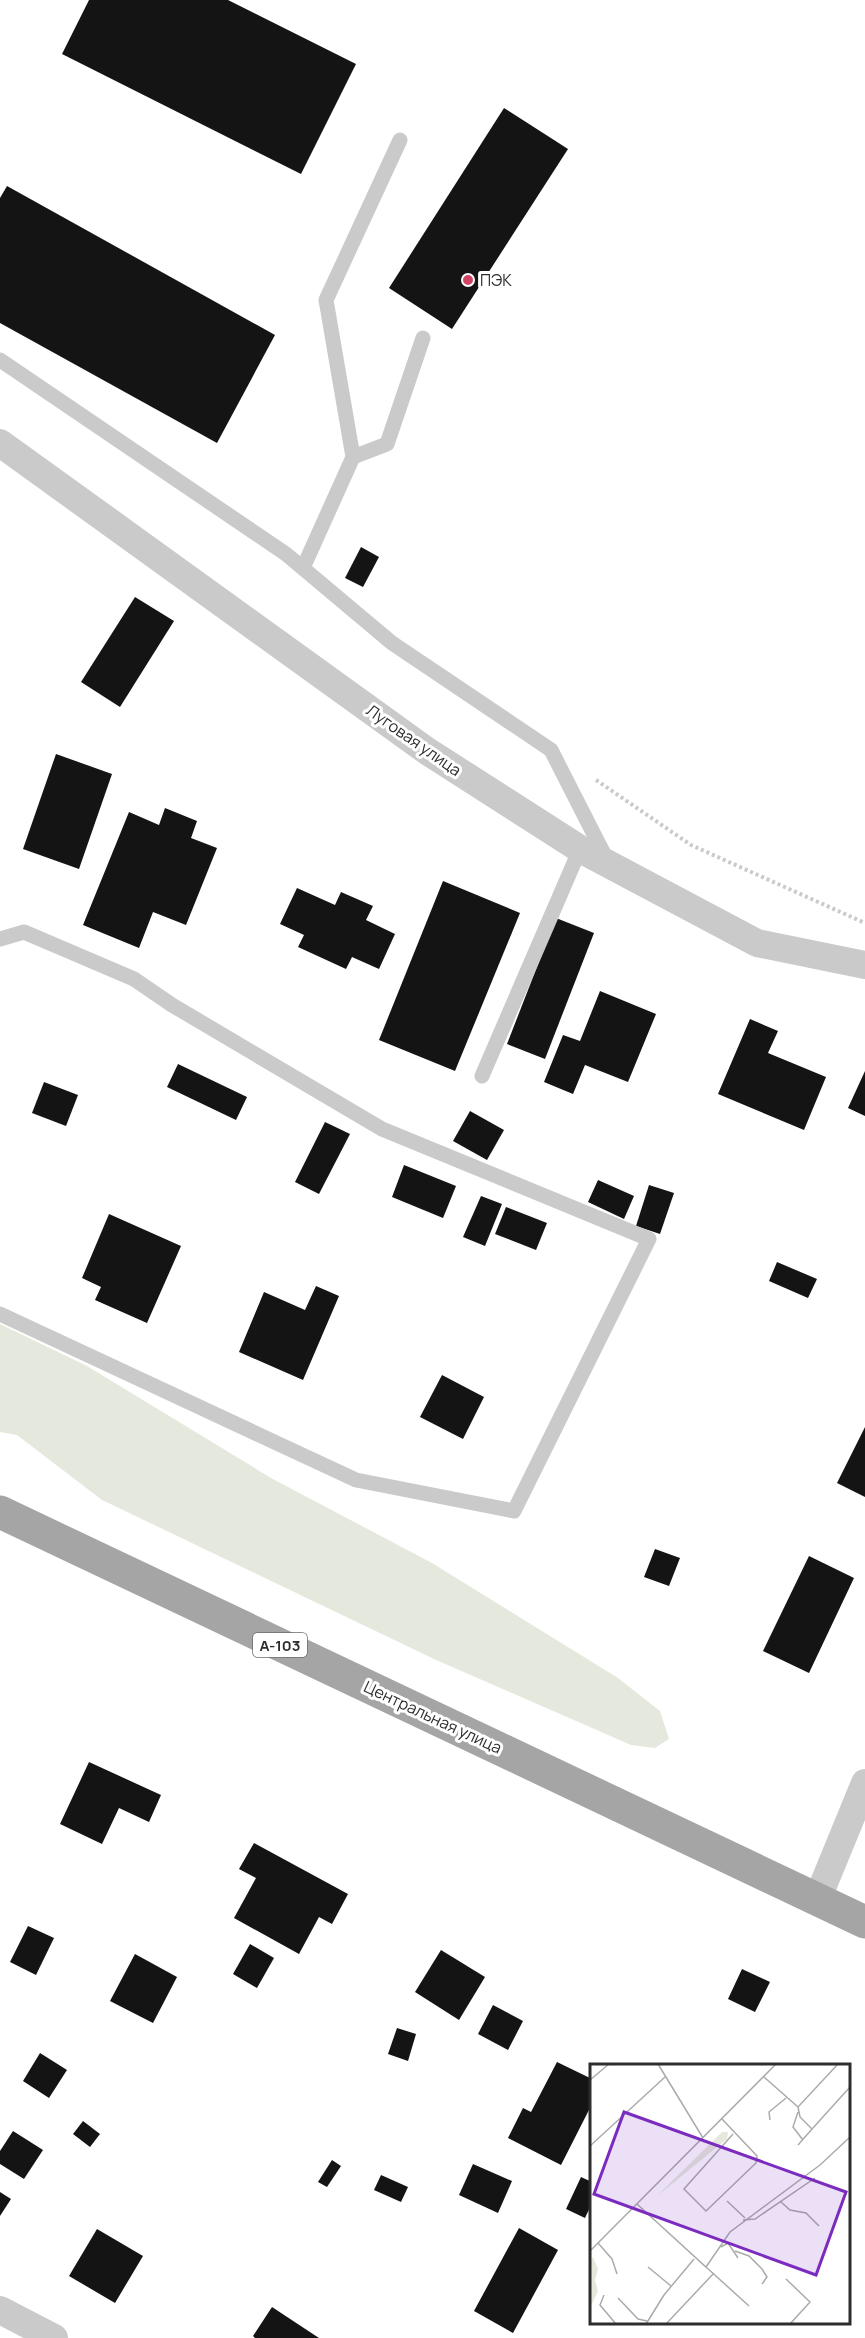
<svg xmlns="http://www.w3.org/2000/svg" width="865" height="2338" font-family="Manrope,sans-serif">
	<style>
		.green { fill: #e5e9dd }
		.building { fill: #141414 }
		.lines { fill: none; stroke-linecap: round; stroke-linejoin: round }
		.path { stroke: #cacaca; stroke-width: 4; stroke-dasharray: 3 3; stroke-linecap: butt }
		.service { stroke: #cacaca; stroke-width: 15 }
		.minor { stroke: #cacaca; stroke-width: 28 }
		.primary { stroke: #a5a5a5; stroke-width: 33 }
		.poi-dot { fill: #d14365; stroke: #fff; stroke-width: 2 }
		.labels { text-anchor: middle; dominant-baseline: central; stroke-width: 6; stroke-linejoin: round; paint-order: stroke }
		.shield { fill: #fff; stroke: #6c6c6c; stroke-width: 1.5 }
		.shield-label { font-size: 15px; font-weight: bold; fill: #2d2d2d }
		.poi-label { font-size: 16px; fill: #2d2d2d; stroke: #fff; text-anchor: start }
		.street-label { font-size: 16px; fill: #2d2d2d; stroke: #fff }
		.inset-road { fill: none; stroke: #ababab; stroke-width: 1.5 }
		.view { fill: #7b2cbf; fill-opacity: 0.15; stroke: #7b2cbf; stroke-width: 3 }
		.inset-edge { fill: none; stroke: #2d2d2d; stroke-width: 3 }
	</style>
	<rect width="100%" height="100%" fill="#fff"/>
	<polygon class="green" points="0,1324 87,1366 271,1478 432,1563 618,1678 660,1711 669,1739 655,1748 631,1745 434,1659 102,1500 17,1435 0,1432"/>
	<g class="building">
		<polygon points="89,0 228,0 356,64 301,174 62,54"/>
		<polygon points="504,108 568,149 452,329 389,288"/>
		<polygon points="7,186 275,335 217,443 0,323 0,198"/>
		<polygon points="361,547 379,557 363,587 345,578"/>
		<polygon points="135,597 174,621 120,707 81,682"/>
		<polygon points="56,754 112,774 79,869 23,849"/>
		<polygon points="165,808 197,821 191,838 217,848 186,925 153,912 139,948 83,925 129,812 159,825"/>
		<polygon points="443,881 520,913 455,1071 379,1040"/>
		<polygon points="297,888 335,905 341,892 373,906 366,920 395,934 379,969 352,957 346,969 298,947 304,935 280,924"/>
		<polygon points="556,918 594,933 545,1059 507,1044"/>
		<polygon points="600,991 656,1014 628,1082 585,1065 573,1094 544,1082 563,1035 580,1041"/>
		<polygon points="750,1019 778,1031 768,1053 826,1077 804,1130 718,1094"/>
		<polygon points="178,1064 247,1097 236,1120 167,1087"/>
		<polygon points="865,1071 865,1116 848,1108"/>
		<polygon points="44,1082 78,1095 66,1126 32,1113"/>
		<polygon points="470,1111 504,1130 487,1160 453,1141"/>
		<polygon points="325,1122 350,1134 319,1194 295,1182"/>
		<polygon points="404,1165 456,1186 443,1218 392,1197"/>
		<polygon points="598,1180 634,1196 624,1219 588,1202"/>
		<polygon points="649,1185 674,1193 660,1234 636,1226"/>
		<polygon points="481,1196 502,1204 485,1246 463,1237"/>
		<polygon points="506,1207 547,1223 536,1250 495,1234"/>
		<polygon points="109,1214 181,1246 147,1323 95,1300 101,1287 82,1278"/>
		<polygon points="777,1262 817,1279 808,1298 769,1281"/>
		<polygon points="316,1286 339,1296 303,1380 239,1352 264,1292 305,1310"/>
		<polygon points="442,1375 484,1397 463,1439 420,1417"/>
		<polygon points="865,1427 865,1497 837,1483"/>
		<polygon points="655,1549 680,1558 669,1586 644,1577"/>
		<polygon points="809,1556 854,1578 809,1673 763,1651"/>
		<polygon points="89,1762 161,1795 149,1822 119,1808 102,1844 60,1824"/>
		<polygon points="254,1843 348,1894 332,1924 319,1917 299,1954 234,1918 256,1878 239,1869"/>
		<polygon points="28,1926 54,1938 36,1975 10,1962"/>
		<polygon points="250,1944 274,1958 257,1988 233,1974"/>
		<polygon points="441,1950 485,1977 459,2020 415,1992"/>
		<polygon points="135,1954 177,1977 153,2023 110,2001"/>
		<polygon points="742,1969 770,1982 755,2012 728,1999"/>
		<polygon points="493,2005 523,2021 508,2050 478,2034"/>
		<polygon points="397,2028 416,2034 408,2061 388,2054"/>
		<polygon points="40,2053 67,2070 49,2098 23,2081"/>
		<polygon points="557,2062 592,2079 592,2104 561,2165 508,2138 523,2108 531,2112"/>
		<polygon points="83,2121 100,2134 90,2147 73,2134"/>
		<polygon points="13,2131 43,2150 24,2179 0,2164 0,2151"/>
		<polygon points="332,2160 341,2166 327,2187 318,2182"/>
		<polygon points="473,2164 512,2181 498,2213 459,2195"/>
		<polygon points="381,2175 408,2187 401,2202 374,2190"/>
		<polygon points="581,2177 592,2182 592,2203 585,2218 566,2209"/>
		<polygon points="0,2192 11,2199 0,2216"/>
		<polygon points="519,2228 558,2250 513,2333 474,2311"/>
		<polygon points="97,2229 143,2256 115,2303 69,2276"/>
		<polygon points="272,2307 319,2338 255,2338 253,2336"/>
	</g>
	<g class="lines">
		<polyline class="path" points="596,780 691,845 865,923"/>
		<g class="service">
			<polyline points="0,360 286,554 392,643 551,750 606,858"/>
			<polyline points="353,457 387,444 423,338"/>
			<polyline points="303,568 353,457 326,300 400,140"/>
			<polyline points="0,939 24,932 134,979 172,1005 382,1129 649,1239 514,1511 356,1480 0,1314"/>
			<polyline points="482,1076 580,849"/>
		</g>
		<g class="minor">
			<polyline points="0,443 427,751 580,849 757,943 865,965"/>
			<polyline points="817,1900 865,1783"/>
			<polyline points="0,2310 54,2338"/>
		</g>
		<polyline class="primary" points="0,1512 865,1922"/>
	</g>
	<circle class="poi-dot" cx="468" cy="280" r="6"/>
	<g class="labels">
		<rect class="shield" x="253" y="1633" width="54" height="24" rx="4.5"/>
		<g class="shield-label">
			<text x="280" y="1645">А-103</text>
		</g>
		<g class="poi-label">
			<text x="480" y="280">ПЭК</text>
		</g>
		<g class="street-label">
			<text transform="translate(414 740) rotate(35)">Луговая улица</text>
			<text transform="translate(433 1717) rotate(25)">Центральная улица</text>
		</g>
	</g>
	<g transform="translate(590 2064)">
		<rect width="260" height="260" fill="#fff"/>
		<path d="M132,68H138L137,75L67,132ZM3,193L8,205L5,216L8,227L0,244V197Z" fill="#e5e9dd"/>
		<path class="inset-road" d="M68,0L113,74M174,13L208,43L248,0M0,16L19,0M208,48L203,63L213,76M132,55L167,92L166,99L116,147L94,125L143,70M180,56L179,48L196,34M222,65L260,23M208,81L222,65L210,53L208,43M0,82L75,13M137,137L155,154M191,138L200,146L216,149L229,162M47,140L116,203L140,168L230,101L260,73M153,156L165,155L225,114M8,179L22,195L27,210M131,183L138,179L148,194M0,187L186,0M145,187L159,192L172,205L177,213L172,220M58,203L81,222M116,203L159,242M196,215L220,238L200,260M14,231L10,241L26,260M28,234L48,255L57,257M56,260L74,231L104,195M76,260L124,209"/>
		<path class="view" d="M34,48L256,128L226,211L4,130Z"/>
		<rect width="260" height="260" class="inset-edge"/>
	</g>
</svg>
